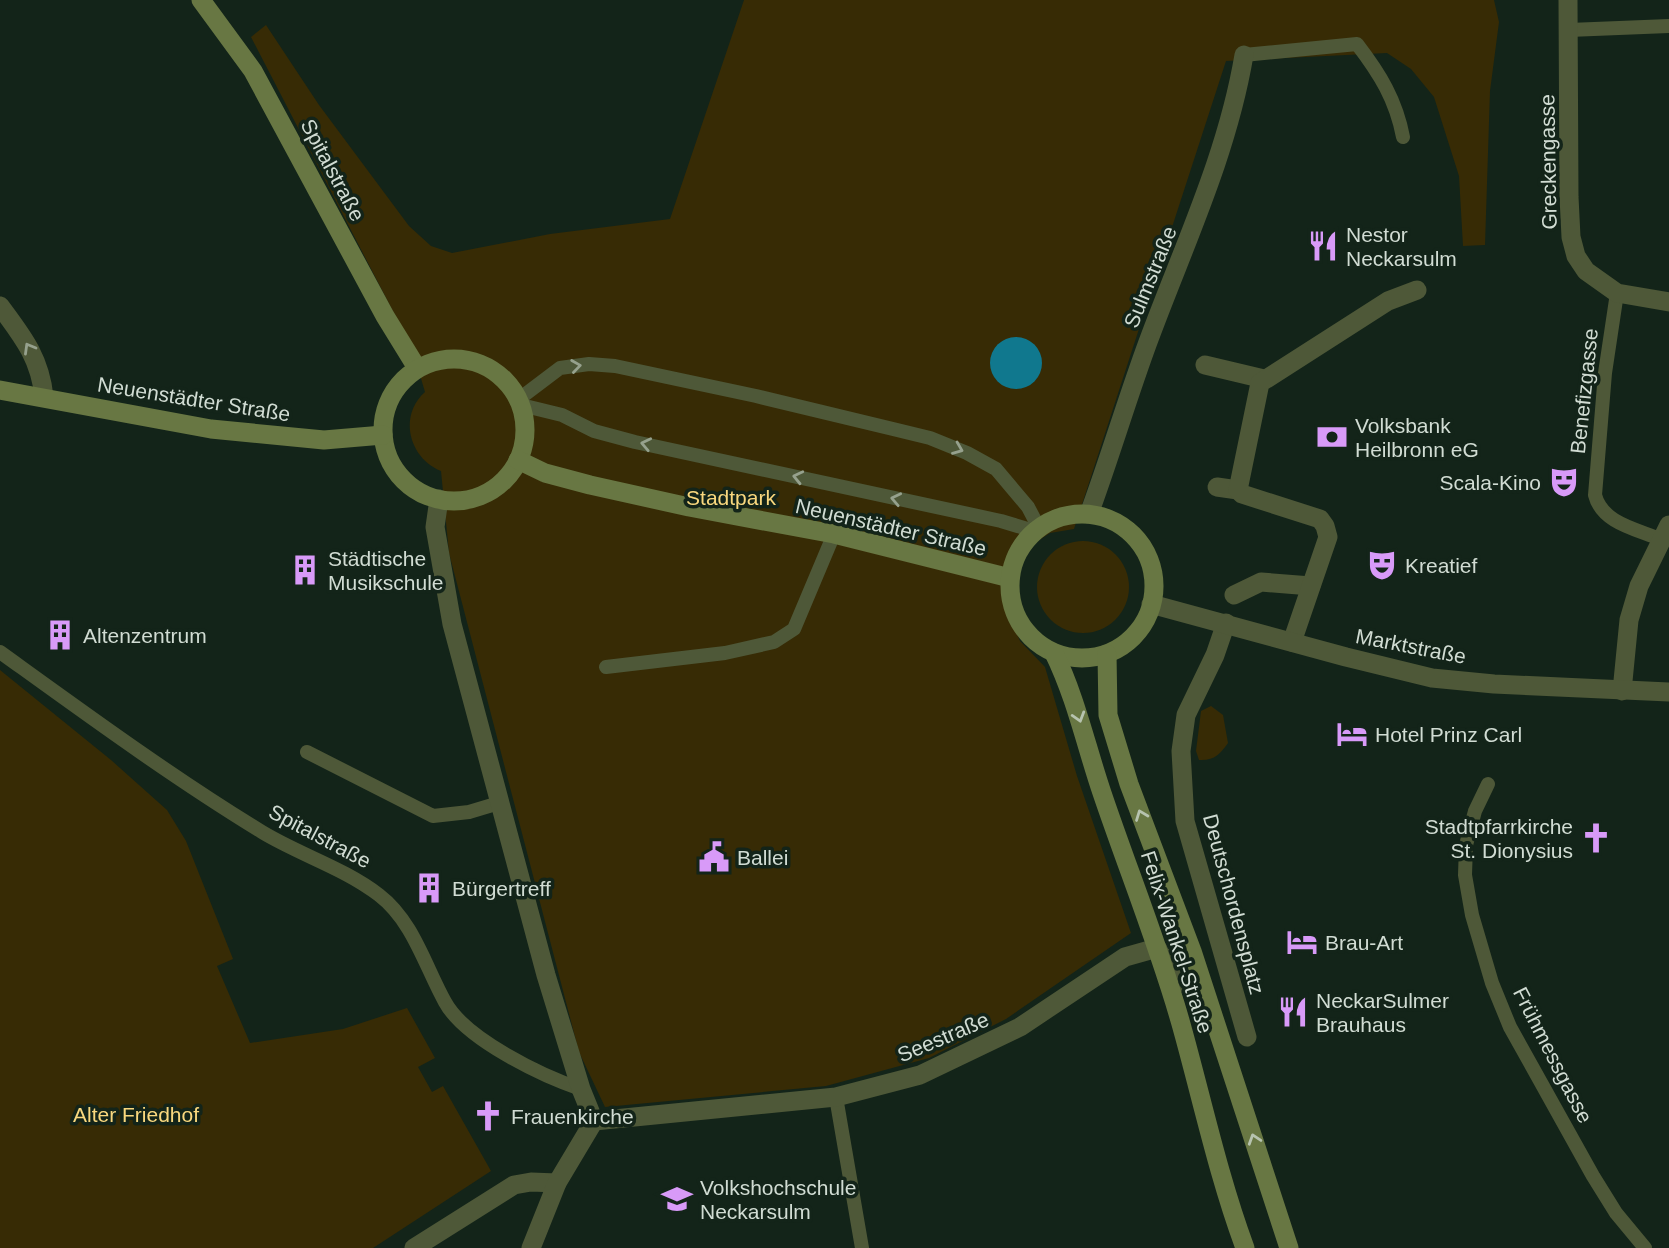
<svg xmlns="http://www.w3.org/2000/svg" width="1669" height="1248" font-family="Arial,sans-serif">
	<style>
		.green { fill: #372b05 }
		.water { fill: #10788e }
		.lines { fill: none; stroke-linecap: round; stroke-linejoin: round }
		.service { stroke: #4e5838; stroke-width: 14 }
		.pedestrian { stroke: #4e5838; stroke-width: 19 }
		.minor { stroke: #4e5838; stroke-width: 19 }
		.tertiary { stroke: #4e5838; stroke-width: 19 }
		.secondary { stroke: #687743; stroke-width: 19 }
		.oneway { stroke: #96a18d }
		.oneway2 { stroke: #b7c3af }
		.labels { text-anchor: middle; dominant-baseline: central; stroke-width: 7; stroke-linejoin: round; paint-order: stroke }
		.street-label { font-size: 21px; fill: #d1dcd3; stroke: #132419 }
		.poi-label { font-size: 21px; fill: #d1dcd3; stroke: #132419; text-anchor: start }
		.park-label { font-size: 21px; fill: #f9d87e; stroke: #132419 }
	</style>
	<rect width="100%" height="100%" fill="#132419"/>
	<g class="green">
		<path d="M744,0H1494L1499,22L1490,91L1485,245L1463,246L1459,176L1434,97L1411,69L1387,53L1226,61L1074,529L1050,533L1033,544L1006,578L1007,610L1020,641L1045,667L1077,776L1131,933L1006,1019L929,1058L826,1086L605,1107L579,1052L449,553L441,471C409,458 398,416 425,392L412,348L251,37L266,25L319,105L409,226L431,246L452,253L550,234L670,219Z"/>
		<circle cx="1083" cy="587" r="46"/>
		<polygon points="0,670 111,760 167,810 186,841 233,959 217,966 250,1043 343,1029 407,1008 435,1058 418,1067 432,1092 443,1086 491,1171 373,1248 0,1248"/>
		<path d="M1211,706L1223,715L1228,743C1220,754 1214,761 1199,760L1196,751L1201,711Z"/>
	</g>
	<circle class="water" cx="1016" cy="363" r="26"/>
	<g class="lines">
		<g class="service">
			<polyline points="1569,30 1669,26"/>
			<path d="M1244,55L1357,44C1380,74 1396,100 1403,137"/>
			<path d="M1617,293L1605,373L1595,495C1602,523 1636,529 1660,539"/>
			<polyline points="519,399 560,368 589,364 615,366 756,396 893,429 930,438 967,453 996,469 1028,507 1039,528"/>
			<polyline points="521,405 562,415 594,431 635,442 1001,521 1034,531"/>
			<path d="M0,652C86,714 172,777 262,832C300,855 344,868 379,895C413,921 425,966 445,1002C465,1039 542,1076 581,1089"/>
			<polyline points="606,667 725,653 774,642 794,629 834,534"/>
			<polyline points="307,752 433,816 469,812 499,803"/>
			<polyline points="1488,784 1475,811 1466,845 1465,875 1472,915 1492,983 1510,1027 1593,1176 1616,1213 1645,1248"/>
			<polyline points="836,1097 862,1248"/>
		</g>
		<g class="pedestrian">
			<polyline points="1205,365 1264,379"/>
			<polyline points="1217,487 1238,490"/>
			<polyline points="1234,595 1261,582 1311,586"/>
			<polyline points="1226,623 1215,655 1186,715 1181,751 1185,821 1247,1037"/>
			<polyline points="1292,642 1328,537 1325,526 1320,519 1242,494 1238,490 1260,383 1388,301 1417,290"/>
		</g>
		<g class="minor">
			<polyline points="1568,0 1569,197 1571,237 1576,256 1586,271 1617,293 1669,302"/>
			<path d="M0,306C23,337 40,358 44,397"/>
			<polyline points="439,499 435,527 452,624 546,975 581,1089 594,1121"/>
			<path d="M1089,514C1110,457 1127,399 1148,342C1183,247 1227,156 1244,55"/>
			<polyline points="1622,691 1629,620 1639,586 1669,525"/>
			<polyline points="594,1121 836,1097 920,1075 1020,1027 1125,957 1157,948 1212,1014"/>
			<polyline points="414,1248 514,1185 531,1182 557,1183"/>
			<polyline points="531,1248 557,1183 594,1121"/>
		</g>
		<polyline class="tertiary" points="1151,604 1346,657 1432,678 1494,684 1669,692"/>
		<g class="secondary">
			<polyline points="201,0 253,71 385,316 417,368"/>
			<circle cx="454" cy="430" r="71"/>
			<polyline points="0,390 211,429 324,440 383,435"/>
			<polyline points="518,460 545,473 590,485 689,507 834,534 1010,578"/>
			<circle cx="1082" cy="586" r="72"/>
			<path d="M1054,653C1076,698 1086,746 1102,793C1128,870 1159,946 1181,1024C1202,1099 1218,1175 1245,1248"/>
			<polyline points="1107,654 1108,715 1129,784 1192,951 1289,1248"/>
		</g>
	</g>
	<defs><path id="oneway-chevron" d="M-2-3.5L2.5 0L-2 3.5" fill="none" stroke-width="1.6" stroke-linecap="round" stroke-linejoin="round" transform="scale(1.75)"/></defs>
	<g class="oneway">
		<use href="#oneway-chevron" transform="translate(29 348) rotate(-120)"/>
		<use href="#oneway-chevron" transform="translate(576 366) rotate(-8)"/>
		<use href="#oneway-chevron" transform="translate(646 444) rotate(-168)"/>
		<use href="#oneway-chevron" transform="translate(958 449) rotate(22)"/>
		<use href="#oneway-chevron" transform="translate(798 477) rotate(-167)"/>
		<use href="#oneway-chevron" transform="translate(896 499) rotate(-168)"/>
	</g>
	<g class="oneway2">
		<use href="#oneway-chevron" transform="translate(1079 717) rotate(73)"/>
		<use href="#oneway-chevron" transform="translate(1141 815) rotate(-111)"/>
		<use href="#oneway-chevron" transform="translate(1254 1139) rotate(-108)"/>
	</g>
	<defs>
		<g id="restaurant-bare" transform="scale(2.415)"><path d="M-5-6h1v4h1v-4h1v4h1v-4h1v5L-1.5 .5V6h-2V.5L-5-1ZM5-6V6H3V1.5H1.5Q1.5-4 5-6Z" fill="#d89af8" stroke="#132419" stroke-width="2.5" paint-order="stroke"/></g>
		<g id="bank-bare" transform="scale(2.415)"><path d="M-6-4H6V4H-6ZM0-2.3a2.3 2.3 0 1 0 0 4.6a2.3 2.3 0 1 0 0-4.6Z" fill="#d89af8" stroke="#132419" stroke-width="2.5" paint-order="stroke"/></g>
		<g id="theatre-bare" transform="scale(2.415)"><path d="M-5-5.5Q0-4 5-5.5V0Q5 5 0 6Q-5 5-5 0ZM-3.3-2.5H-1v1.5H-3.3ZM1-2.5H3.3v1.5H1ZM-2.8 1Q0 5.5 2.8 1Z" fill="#d89af8" stroke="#132419" stroke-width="2.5" paint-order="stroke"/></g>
		<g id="building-bare" transform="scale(2.415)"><path d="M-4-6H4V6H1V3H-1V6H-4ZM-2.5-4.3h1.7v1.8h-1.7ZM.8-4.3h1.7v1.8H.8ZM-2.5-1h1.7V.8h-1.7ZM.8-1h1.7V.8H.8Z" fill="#d89af8" stroke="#132419" stroke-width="2.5" paint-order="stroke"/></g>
		<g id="hotel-bare" transform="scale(2.415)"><path d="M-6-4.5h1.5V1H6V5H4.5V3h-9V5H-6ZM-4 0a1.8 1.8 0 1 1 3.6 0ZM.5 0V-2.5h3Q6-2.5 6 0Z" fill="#d89af8" stroke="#132419" stroke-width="2.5" paint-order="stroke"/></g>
		<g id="church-bare" transform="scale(2.415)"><path d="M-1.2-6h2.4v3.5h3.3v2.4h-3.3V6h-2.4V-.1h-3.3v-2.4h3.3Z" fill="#d89af8" stroke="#132419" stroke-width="2.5" paint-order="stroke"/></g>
		<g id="civic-bare" transform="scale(2.415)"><path d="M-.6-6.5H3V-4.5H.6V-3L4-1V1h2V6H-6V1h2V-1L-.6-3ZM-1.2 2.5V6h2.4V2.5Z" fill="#d89af8" stroke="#132419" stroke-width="2.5" paint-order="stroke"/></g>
		<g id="university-bare" transform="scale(2.415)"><path d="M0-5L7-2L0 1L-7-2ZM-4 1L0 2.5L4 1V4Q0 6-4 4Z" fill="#d89af8" stroke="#132419" stroke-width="2.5" paint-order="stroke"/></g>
	</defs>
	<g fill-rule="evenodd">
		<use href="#restaurant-bare" x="1323" y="246"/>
		<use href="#bank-bare" x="1332" y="437"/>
		<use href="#theatre-bare" x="1564" y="482"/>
		<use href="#theatre-bare" x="1382" y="565"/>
		<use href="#building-bare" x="305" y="570"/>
		<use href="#building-bare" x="60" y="635"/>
		<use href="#hotel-bare" x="1352" y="734"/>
		<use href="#church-bare" x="1596" y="838"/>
		<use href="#civic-bare" x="714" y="857"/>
		<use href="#building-bare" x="429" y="888"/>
		<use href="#hotel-bare" x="1302" y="942"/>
		<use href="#restaurant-bare" x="1293" y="1012"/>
		<use href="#church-bare" x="488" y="1116"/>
		<use href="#university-bare" x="677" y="1199"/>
	</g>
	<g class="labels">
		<g class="street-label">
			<text transform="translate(1548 162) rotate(-91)">Greckengasse</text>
			<text transform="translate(333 170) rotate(62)">Spitalstraße</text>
			<text transform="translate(1150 277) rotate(-68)">Sulmstraße</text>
			<text transform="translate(1584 391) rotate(-84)">Benefizgasse</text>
			<text transform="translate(194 399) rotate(9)">Neuenstädter Straße</text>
			<text transform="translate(891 527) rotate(13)">Neuenstädter Straße</text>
			<text transform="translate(1411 646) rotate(11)">Marktstraße</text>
			<text transform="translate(320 836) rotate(28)">Spitalstraße</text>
			<text transform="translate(1234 904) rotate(75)">Deutschordensplatz</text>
			<text transform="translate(1177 942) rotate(72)">Felix-Wankel-Straße</text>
			<text transform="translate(943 1037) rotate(-23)">Seestraße</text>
			<text transform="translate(1553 1055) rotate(63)">Frühmessgasse</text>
		</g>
		<g class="poi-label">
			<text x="1346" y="234">Nestor<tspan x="1346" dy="24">Neckarsulm</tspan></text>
			<text x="1355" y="425">Volksbank<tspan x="1355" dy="24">Heilbronn eG</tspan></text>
			<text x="1541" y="482" text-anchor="end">Scala-Kino</text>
			<text x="328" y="558">Städtische<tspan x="328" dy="24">Musikschule</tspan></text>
			<text x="1405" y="565">Kreatief</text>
			<text x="83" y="635">Altenzentrum</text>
			<text x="1375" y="734">Hotel Prinz Carl</text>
			<text x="1573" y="826" text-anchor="end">Stadtpfarrkirche<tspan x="1573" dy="24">St. Dionysius</tspan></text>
			<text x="737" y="857">Ballei</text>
			<text x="452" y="888">Bürgertreff</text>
			<text x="1325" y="942">Brau-Art</text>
			<text x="1316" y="1000">NeckarSulmer<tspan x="1316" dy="24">Brauhaus</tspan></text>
			<text x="511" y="1116">Frauenkirche</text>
			<text x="700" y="1187">Volkshochschule<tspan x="700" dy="24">Neckarsulm</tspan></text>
		</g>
		<g class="park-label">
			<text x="731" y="497">Stadtpark</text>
			<text x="136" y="1114">Alter Friedhof</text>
		</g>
	</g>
</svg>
